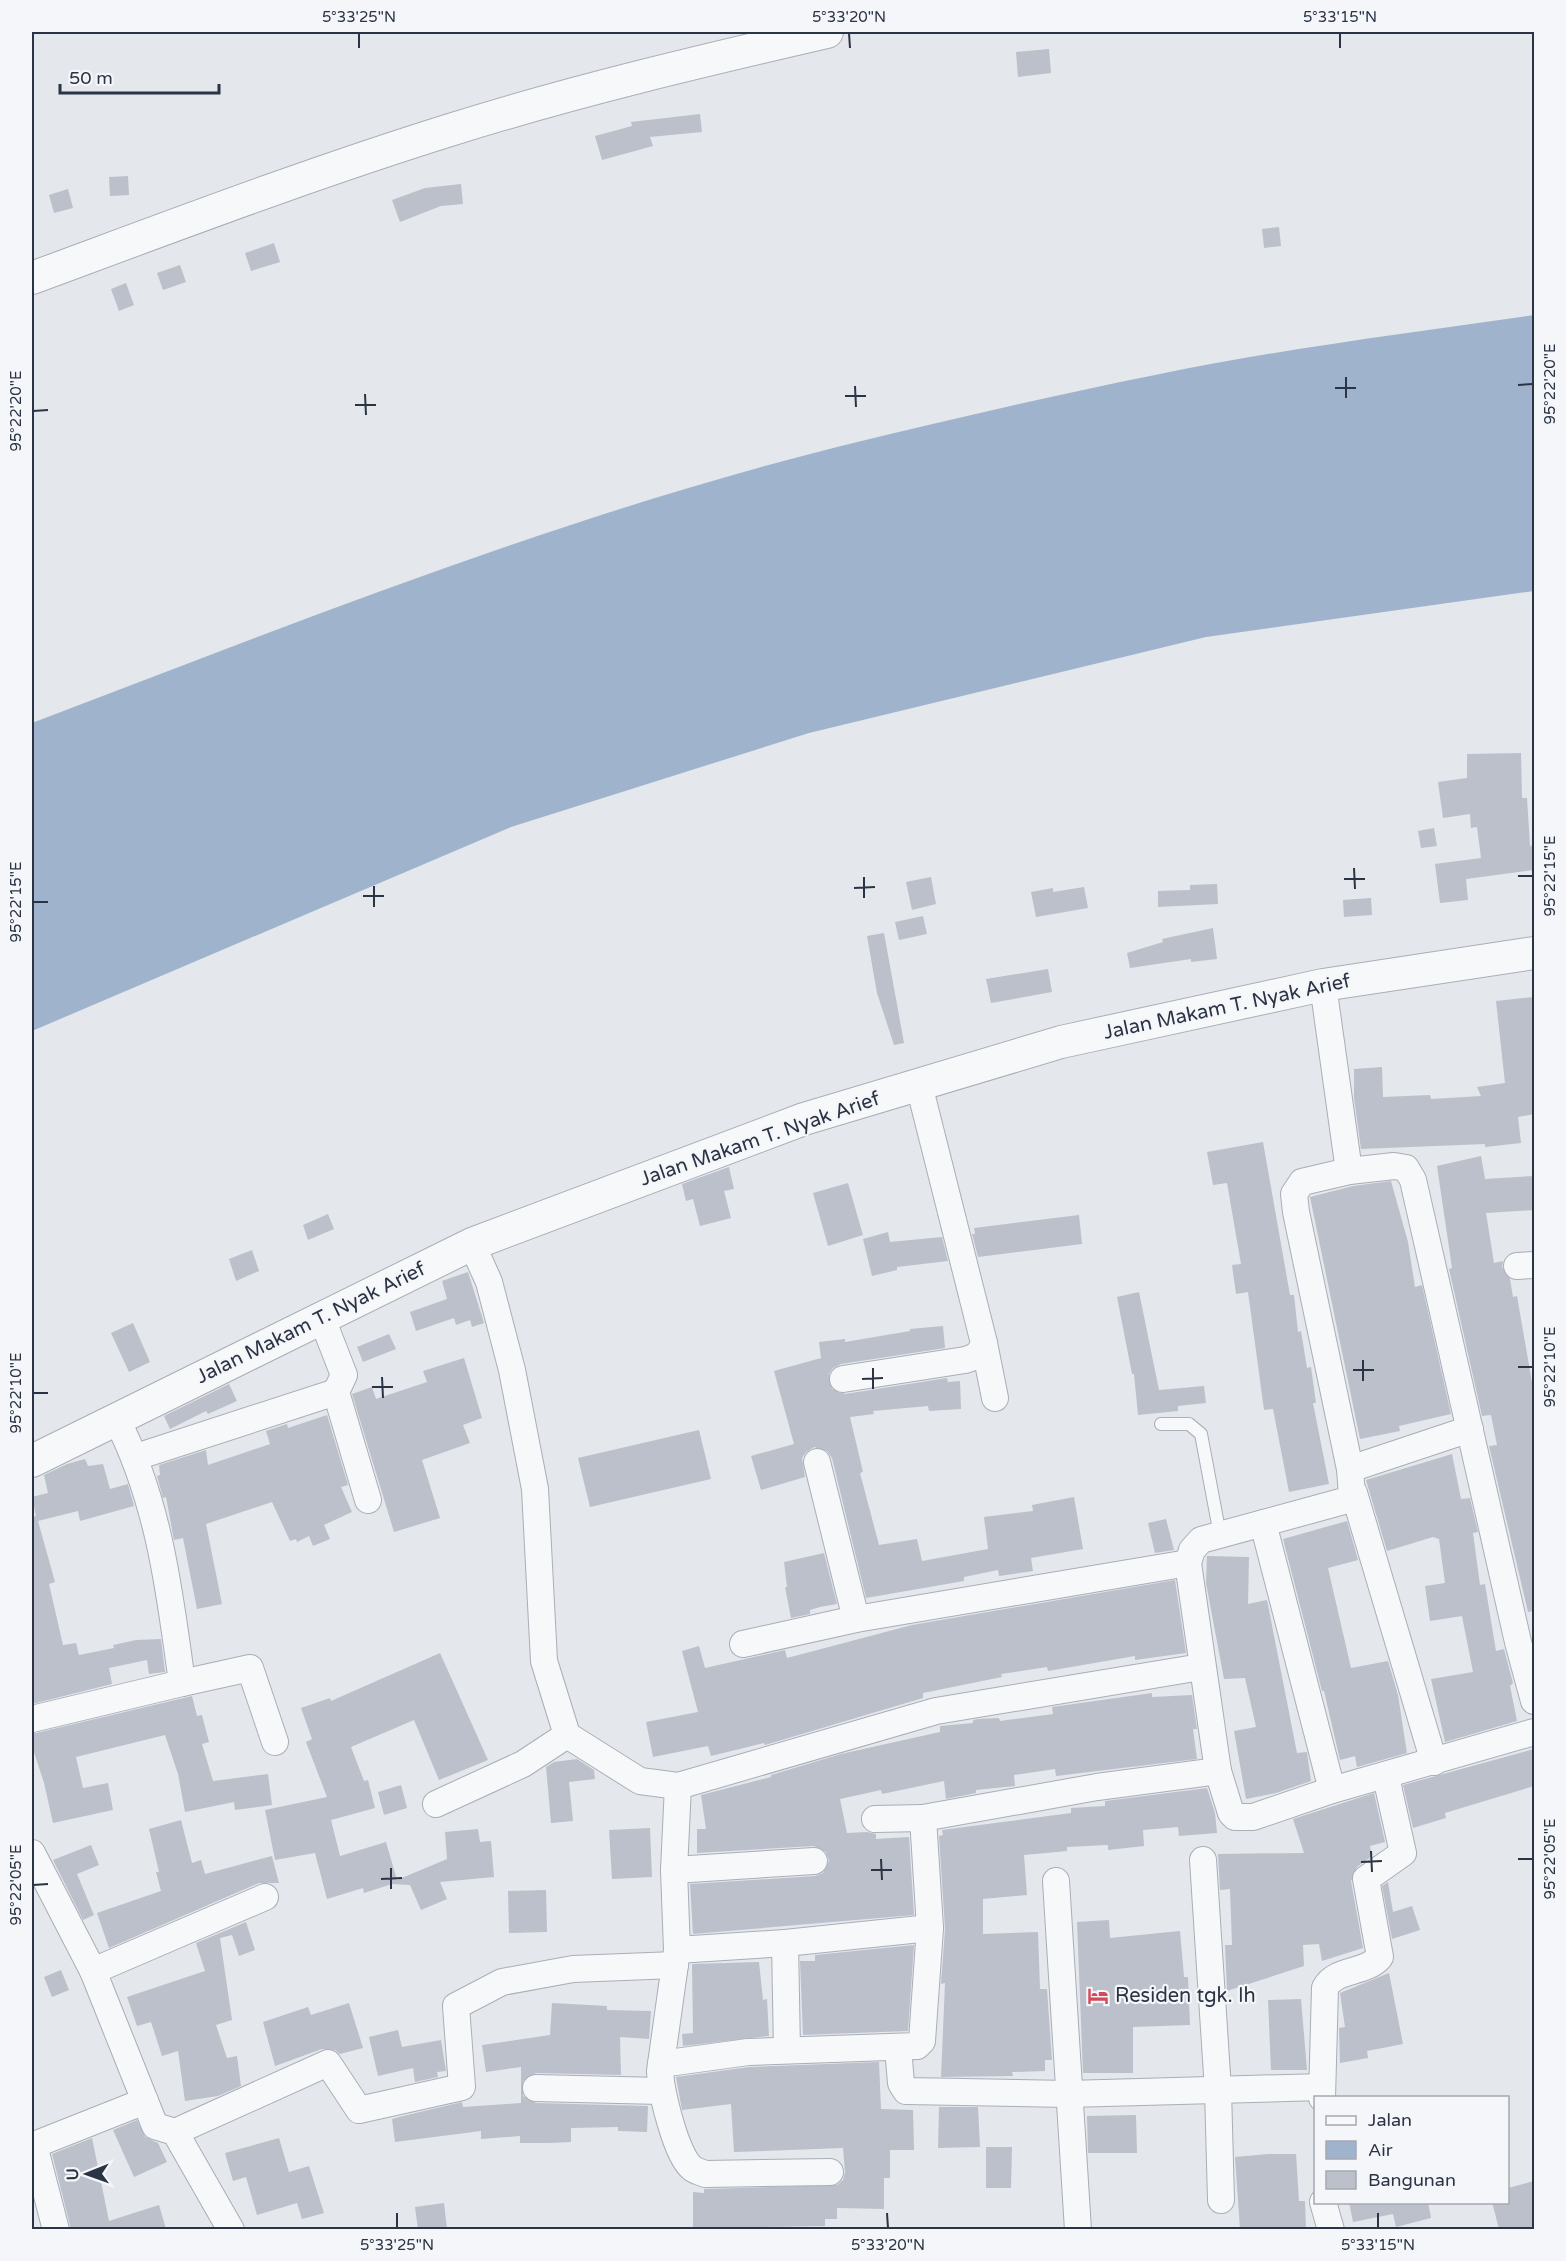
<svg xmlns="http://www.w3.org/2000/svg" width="1566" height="2261" font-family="'Varela Round',sans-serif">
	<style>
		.water { fill: #9fb4cc }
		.building { fill: #bbc0ca }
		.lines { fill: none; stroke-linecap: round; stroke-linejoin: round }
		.service-casing { stroke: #a9aeb7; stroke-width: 14 }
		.minor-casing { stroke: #a9aeb7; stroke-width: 28 }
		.tertiary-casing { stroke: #a9aeb7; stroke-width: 34 }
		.service { stroke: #f7f8fa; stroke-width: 12 }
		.minor { stroke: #f7f8fa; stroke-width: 26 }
		.tertiary { stroke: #f7f8fa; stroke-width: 32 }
		.ticks { fill: none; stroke: #2b3445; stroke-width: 2 }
		.labels { text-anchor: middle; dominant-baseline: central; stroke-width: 4.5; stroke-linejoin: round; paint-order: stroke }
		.street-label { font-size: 20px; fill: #2b3445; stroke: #f4f6f9 }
		.poi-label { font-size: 20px; fill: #2b3445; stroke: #f4f6f9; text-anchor: start }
		.neatline { fill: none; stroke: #2b3445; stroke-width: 2 }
		.ticks-label { font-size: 15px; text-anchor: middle; fill: #2b3445 }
	</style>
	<rect width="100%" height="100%" fill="#e4e7ec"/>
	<path class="water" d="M1534,315V591L1206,637L809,733L511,827L32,1031V723C298,622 564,515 841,446C945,421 1050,396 1155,375C1280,349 1408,333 1534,315Z"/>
	<g class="building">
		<polygon points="1049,49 1051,73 1018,77 1016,52"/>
		<polygon points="700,114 702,132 650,137 653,146 602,160 595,136 632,126 631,122"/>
		<polygon points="128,176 129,195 110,196 109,177"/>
		<polygon points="461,184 463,204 441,206 400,222 392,200 425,188"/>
		<polygon points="68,189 73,208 54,213 49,195"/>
		<polygon points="1279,227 1281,246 1264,248 1262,229"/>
		<polygon points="274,243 280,262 251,271 245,253"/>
		<polygon points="180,265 186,282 163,290 157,273"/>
		<polygon points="126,283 134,305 119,311 111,289"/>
		<polygon points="1521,753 1522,798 1527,798 1530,846 1534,845 1534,870 1466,879 1468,900 1440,903 1435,864 1481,858 1477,827 1471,828 1470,814 1443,818 1438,782 1467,778 1467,754"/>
		<polygon points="1434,828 1437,846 1421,848 1418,831"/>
		<polygon points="931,877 936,904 912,910 906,882"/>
		<polygon points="1217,884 1218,904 1158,907 1158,891 1190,890 1190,885"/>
		<polygon points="1084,887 1088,908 1036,917 1031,892 1053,888 1053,892"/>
		<polygon points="1371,898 1372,915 1344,917 1343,900"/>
		<polygon points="923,916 927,934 899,940 895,922"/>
		<polygon points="1213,928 1217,959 1191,962 1191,959 1130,968 1127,953 1163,942 1162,939"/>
		<polygon points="884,933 904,1043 894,1045 877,993 867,936"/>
		<polygon points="1048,969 1052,992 991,1003 986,979"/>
		<polygon points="1534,997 1534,1114 1518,1117 1521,1143 1485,1147 1485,1144 1361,1149 1354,1098 1354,1069 1382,1067 1383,1097 1430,1095 1431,1099 1481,1096 1477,1087 1505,1083 1496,1001"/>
		<polygon points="1263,1142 1290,1295 1294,1295 1298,1332 1301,1331 1307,1368 1311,1367 1316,1403 1313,1403 1329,1484 1289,1492 1273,1409 1264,1410 1248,1292 1236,1294 1232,1265 1241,1264 1227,1183 1213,1185 1207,1152"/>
		<polygon points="1481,1156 1485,1179 1534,1176 1534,1210 1486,1213 1494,1263 1503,1261 1502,1267 1510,1279 1513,1297 1517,1296 1534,1394 1534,1611 1528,1612 1489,1446 1497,1445 1491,1415 1482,1416 1449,1269 1452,1268 1437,1166"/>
		<polygon points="729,1167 734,1189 724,1191 731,1218 700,1226 693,1199 686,1201 682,1184"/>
		<polygon points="1391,1181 1408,1242 1415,1287 1422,1285 1451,1414 1399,1426 1400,1431 1360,1439 1310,1197 1353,1186"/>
		<polygon points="848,1183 863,1235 828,1246 813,1193"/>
		<polygon points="328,1214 334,1229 308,1240 303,1225"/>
		<polygon points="1079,1215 1082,1244 978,1257 972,1234 975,1234 974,1228"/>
		<polygon points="888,1232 890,1242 942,1237 948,1261 897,1267 897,1270 872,1276 863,1239"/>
		<polygon points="252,1250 259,1271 236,1281 229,1259"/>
		<polygon points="468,1272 484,1323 472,1327 470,1320 456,1325 454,1318 416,1331 410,1312 447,1299 442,1281"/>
		<polygon points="1139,1292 1159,1390 1204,1386 1206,1403 1178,1406 1178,1411 1138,1415 1134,1374 1132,1374 1117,1297"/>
		<polygon points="133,1323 150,1362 129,1372 111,1333"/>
		<polygon points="943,1326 945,1348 841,1364 833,1368 829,1374 832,1389 845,1394 947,1378 948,1382 960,1381 961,1409 929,1411 928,1406 873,1411 874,1414 850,1417 863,1472 860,1473 879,1545 917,1539 922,1561 988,1549 984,1517 1033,1511 1032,1505 1074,1497 1083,1549 1031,1558 1033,1571 999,1576 998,1570 964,1577 964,1581 866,1598 832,1458 827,1451 814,1447 806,1452 802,1458 805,1477 761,1490 751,1456 794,1444 774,1371 821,1358 819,1342 845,1339 845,1342 910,1331 910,1329"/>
		<polygon points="389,1334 396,1349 363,1362 357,1347"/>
		<polygon points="464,1358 482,1418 463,1425 470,1443 422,1460 440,1518 394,1532 352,1394 372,1387 376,1399 427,1382 423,1371"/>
		<polygon points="229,1384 237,1401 208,1414 206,1411 170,1429 164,1416"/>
		<polygon points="327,1415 348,1485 341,1487 352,1512 324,1525 330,1539 313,1546 309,1536 297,1542 296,1539 290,1541 272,1502 206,1524 222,1604 197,1609 183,1538 174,1540 166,1497 163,1498 157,1476 160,1475 159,1465 206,1450 208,1465 270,1444 266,1431 287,1424 288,1428"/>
		<polygon points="699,1430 711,1479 590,1507 578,1458"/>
		<polygon points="1452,1454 1461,1499 1470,1498 1478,1532 1473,1533 1480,1585 1485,1584 1496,1651 1504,1649 1513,1683 1510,1686 1517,1721 1445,1742 1431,1679 1473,1672 1462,1616 1430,1621 1425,1586 1445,1583 1439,1539 1433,1537 1387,1551 1366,1480"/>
		<polygon points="85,1459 88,1466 103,1464 110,1489 128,1484 134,1506 80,1521 78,1511 38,1521 55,1582 49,1584 63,1645 76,1643 79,1655 114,1648 113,1645 136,1640 161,1639 165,1672 149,1674 147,1660 109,1668 112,1684 32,1704 32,1517 36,1516 32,1497 48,1493 44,1475 67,1464"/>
		<polygon points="1166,1519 1174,1550 1155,1553 1148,1523"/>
		<polygon points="1347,1521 1358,1560 1328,1568 1351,1668 1388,1661 1398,1695 1407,1753 1357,1767 1355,1756 1340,1760 1324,1691 1322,1691 1283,1539"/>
		<polygon points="824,1553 837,1604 820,1607 810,1610 810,1614 791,1618 785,1587 787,1587 784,1562"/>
		<polygon points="1207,1556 1249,1557 1248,1604 1267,1600 1297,1753 1307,1752 1311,1781 1276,1793 1246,1799 1234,1731 1256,1727 1245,1678 1224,1679 1206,1583"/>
		<polygon points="1175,1580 1186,1653 1135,1660 1135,1656 1048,1671 1047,1667 1001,1674 1002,1677 923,1693 923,1698 765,1745 764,1743 711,1756 708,1746 653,1757 646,1722 698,1712 682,1651 699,1646 705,1668 785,1650 787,1658 912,1625"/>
		<polygon points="440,1653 488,1760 439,1780 414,1720 351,1747 364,1781 368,1780 375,1808 331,1820 340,1856 386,1842 397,1880 447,1859 445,1832 478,1829 480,1842 491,1841 494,1877 440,1882 447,1899 421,1910 410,1885 392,1884 364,1893 363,1888 327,1899 315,1853 275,1860 265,1810 327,1797 306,1742 312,1739 301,1708 330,1698 331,1701"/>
		<polygon points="1152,1693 1152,1697 1192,1695 1197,1729 1193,1729 1197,1759 1056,1776 1055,1769 1014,1775 1015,1786 976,1790 976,1793 946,1799 944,1781 882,1794 881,1790 840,1799 847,1833 867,1832 876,1834 876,1839 909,1837 914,1915 693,1934 690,1884 815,1876 823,1873 829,1861 826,1852 814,1846 697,1853 697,1829 706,1829 701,1795 771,1777 771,1775 841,1754 940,1732 940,1726 973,1723 973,1720 978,1719 999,1718 1000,1721 1053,1714 1052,1707"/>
		<polygon points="192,1696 197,1716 202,1715 209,1742 202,1744 213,1781 268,1774 272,1805 235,1810 234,1802 185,1812 178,1774 165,1735 76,1757 83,1788 108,1783 113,1810 53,1823 44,1783 34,1752 32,1753 32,1734"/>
		<polygon points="1534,1749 1534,1786 1445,1813 1446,1818 1413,1828 1403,1785"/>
		<polygon points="577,1759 594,1770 595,1779 569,1782 573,1821 551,1823 546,1767 554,1762"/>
		<polygon points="401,1785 407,1808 384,1815 378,1792"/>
		<polygon points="1207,1788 1215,1813 1217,1833 1179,1836 1178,1827 1143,1830 1144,1846 1108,1850 1108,1845 1067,1847 1067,1851 1024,1855 1027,1895 983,1899 983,1934 1038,1932 1040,1989 1047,1989 1052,2060 1045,2060 1045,2071 1012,2072 1013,2076 941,2077 945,1983 941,1984 945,1929 939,1836 943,1835 942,1830 1071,1813 1071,1808 1105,1806 1105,1801"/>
		<polygon points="1374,1793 1385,1842 1370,1846 1372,1856 1357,1867 1351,1881 1363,1948 1322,1961 1319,1944 1303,1945 1304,1966 1227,1991 1225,1945 1232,1945 1230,1889 1220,1890 1218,1854 1304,1853 1293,1819"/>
		<polygon points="181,1820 192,1863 201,1860 205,1874 272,1856 279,1883 259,1883 109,1948 97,1913 161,1891 156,1872 159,1872 149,1829"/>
		<polygon points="650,1828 652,1877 612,1879 609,1830"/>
		<polygon points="91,1845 99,1865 77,1874 94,1915 83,1920 53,1860"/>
		<polygon points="1388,1882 1393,1912 1412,1906 1420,1930 1392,1939 1382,1886"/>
		<polygon points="546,1890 547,1932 509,1933 508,1891"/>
		<polygon points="1109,1920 1110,1938 1180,1931 1184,1977 1188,1977 1190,2025 1133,2027 1133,2073 1083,2073 1077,1922"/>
		<polygon points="246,1922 255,1950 239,1956 232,1935 220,1938 232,2020 216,2025 227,2058 237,2056 241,2086 218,2096 185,2101 178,2051 162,2056 151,2022 137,2026 127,1997 205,1971 196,1943"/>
		<polygon points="914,1945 908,2031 803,2035 800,1961 815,1961 815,1955"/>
		<polygon points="759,1962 763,2000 767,1999 769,2036 683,2046 682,2034 693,2033 692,1964"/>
		<polygon points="61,1970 69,1990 52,1997 44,1977"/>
		<polygon points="1389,1973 1403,2044 1367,2051 1368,2058 1340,2063 1339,2028 1345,2027 1340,1993"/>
		<polygon points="1301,1999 1307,2070 1271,2070 1268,2000"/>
		<polygon points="349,2003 363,2048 340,2054 335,2050 322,2049 275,2066 263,2022 308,2007 311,2015"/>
		<polygon points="552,2003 607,2006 607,2010 651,2011 649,2039 620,2037 621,2075 536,2073 523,2081 523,2096 536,2103 648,2106 647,2132 618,2131 618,2127 571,2128 571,2142 549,2143 520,2143 520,2136 481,2139 481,2131 395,2142 392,2119 403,2116 462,2102 463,2107 521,2103 521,2067 486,2072 482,2045 550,2035"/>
		<polygon points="398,2030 402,2047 441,2040 446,2071 437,2072 438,2077 415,2082 413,2068 378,2076 369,2037"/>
		<polygon points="879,2062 881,2109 913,2110 914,2150 890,2150 890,2178 884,2178 884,2209 837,2208 837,2219 825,2219 825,2226 693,2228 693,2192 704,2193 704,2189 837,2185 843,2180 845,2172 843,2148 734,2152 731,2104 682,2110 676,2077 749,2067"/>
		<polygon points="939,2107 978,2107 980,2147 938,2148"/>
		<polygon points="1136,2115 1137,2153 1088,2153 1087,2116"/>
		<polygon points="137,2120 145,2137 158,2143 167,2162 134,2177 113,2130"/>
		<polygon points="92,2138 109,2221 159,2205 166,2229 71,2229 52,2154"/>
		<polygon points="279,2138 289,2172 309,2166 324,2213 302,2219 297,2203 257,2215 246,2177 233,2181 225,2153"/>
		<polygon points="986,2147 1012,2147 1011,2188 986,2188"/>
		<polygon points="1268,2154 1296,2154 1299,2201 1305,2201 1306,2229 1240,2229 1235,2157"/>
		<polygon points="1534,2181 1534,2229 1499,2229 1492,2202 1508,2202 1508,2188"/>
		<polygon points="1349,2202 1428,2202 1431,2218 1396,2227 1393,2214 1353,2222"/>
		<polygon points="444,2203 447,2229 418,2229 415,2207"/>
	</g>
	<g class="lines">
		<g class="service-casing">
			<polyline id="service" points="1161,1424 1189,1424 1201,1434 1220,1535"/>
		</g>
		<g class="minor-casing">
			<g id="minor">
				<polyline points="1323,985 1349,1171 1394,1166 1406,1168 1413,1180 1518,1642 1534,1701"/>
				<polyline points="472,1244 489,1282 512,1370 535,1489 544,1661 567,1735 640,1781 678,1786 936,1711 1201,1667"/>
				<polyline points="1517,1266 1534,1265"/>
				<polyline points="321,1316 344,1375 336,1392 368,1500"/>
				<polyline points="984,1343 995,1398"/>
				<path d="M843,1379L965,1360C976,1357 980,1354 984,1343L919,1085"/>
				<polyline points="136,1457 336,1392"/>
				<polyline points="817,1462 856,1619"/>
				<polyline points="1350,1469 1470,1429"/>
				<polyline points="1354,1493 1434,1762"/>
				<polyline points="1263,1523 1332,1790"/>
				<polyline points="1188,1563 1192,1550 1201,1540 1344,1501 1352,1496 1350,1469 1296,1212 1294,1194 1302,1182 1349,1171"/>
				<polyline points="743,1644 856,1619 1188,1563 1218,1771 1231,1813 1235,1817 1253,1817 1332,1790 1534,1732"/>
				<polyline points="182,1683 250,1668 275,1742"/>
				<path d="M32,1719L182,1683C170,1593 159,1502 117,1420"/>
				<path d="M678,1786L674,1870L677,1950L660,2071C661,2091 676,2156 692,2168C695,2171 701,2172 705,2174L830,2172"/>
				<polyline points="436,1804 523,1764 567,1735"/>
				<polyline points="875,1819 923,1818"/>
				<polyline points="32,1853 93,1971 155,2126 175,2132 231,2230"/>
				<polyline points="1203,1860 1218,2090 1221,2200"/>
				<polyline points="674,1870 814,1861"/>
				<polyline points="1056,1881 1078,2230"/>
				<polyline points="785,1943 787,2050"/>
				<polyline points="677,1950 785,1943 930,1928"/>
				<polyline points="93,1971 265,1897"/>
				<polyline points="898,2048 901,2083 906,2091 1068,2094 1322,2087"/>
				<polyline points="661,2064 748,2052 917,2046 922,2041 930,1928 923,1818 1097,1787 1218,1771"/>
				<polyline points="536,2088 661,2091"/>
				<path d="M1322,2098L1325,1988C1335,1968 1366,1974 1380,1957L1366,1879L1403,1853L1386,1777"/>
				<polyline points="175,2132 328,2063 359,2110 462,2087 456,2006 502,1982 573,1969 675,1965"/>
				<polyline points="1323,2202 1331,2230"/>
				<polyline points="56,2230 34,2145 145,2101"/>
			</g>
		</g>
		<g class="tertiary-casing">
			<g id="tertiary">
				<path d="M32,278C170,227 309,174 450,130C574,91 701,61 827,32"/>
				<polyline points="32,1461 472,1244 804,1119 1061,1042 1323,985 1534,953"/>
			</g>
		</g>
		<use href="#service" class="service"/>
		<use href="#minor" class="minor"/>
		<use href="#tertiary" class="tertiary"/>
	</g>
	<path class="ticks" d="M359,33V48M849,33L850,48M1340,33V48M1346,377V398M1518,385L1533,384M855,386L856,407M1335,388H1356M365,394L366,415M845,396H866M355,405H376M33,411L48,410M1354,868L1355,889M1518,876H1533M864,877V898M1344,879H1365M374,886V907M854,888L875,887M363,896H384M33,902H48M1363,1360V1381M1518,1367H1533M873,1368V1389M1353,1370H1374M382,1377L383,1398M862,1379L883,1378M372,1387H393M33,1393H48M1371,1851L1372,1872M881,1859L882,1880M1518,1859H1533M1361,1862L1382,1861M391,1868V1889M871,1870H892M381,1879L402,1878M33,1885L48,1884M397,2213V2228M887,2213L888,2228M1378,2213V2228"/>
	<defs>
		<g id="hotel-bare" transform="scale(1.62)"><path d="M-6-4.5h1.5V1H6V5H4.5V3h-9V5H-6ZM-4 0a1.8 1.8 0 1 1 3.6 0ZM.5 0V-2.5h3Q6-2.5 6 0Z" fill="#d1495b" stroke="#f4f6f9" stroke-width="2.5" paint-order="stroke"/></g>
	</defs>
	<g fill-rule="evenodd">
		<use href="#hotel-bare" x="1098" y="1996"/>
	</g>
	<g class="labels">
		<g class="street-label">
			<text transform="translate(1227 1007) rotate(-12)">Jalan Makam T. Nyak Arief</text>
			<text transform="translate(760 1139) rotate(-19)">Jalan Makam T. Nyak Arief</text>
			<text transform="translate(311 1323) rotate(-26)">Jalan Makam T. Nyak Arief</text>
		</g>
		<g class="poi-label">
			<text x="1115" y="1996">Residen tgk. Ih</text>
		</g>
	</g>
	<rect width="1566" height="2261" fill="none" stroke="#f4f6f9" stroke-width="66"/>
	<rect x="1314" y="2096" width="195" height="108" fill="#f4f6f9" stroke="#a4a8b1" stroke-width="1.5"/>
	<rect x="1326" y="2116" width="30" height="9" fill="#f7f8fa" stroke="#a4a8b1" stroke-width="1.5"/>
	<text x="1368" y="2126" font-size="18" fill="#2b3445">Jalan</text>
	<rect x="1326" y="2141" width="30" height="18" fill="#9fb4cc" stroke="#a4a8b1" stroke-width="1.5"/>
	<text x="1368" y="2156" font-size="18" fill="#2b3445">Air</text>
	<rect x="1326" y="2171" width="30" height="18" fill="#bbc0ca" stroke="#a4a8b1" stroke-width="1.5"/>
	<text x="1368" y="2186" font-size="18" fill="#2b3445">Bangunan</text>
	<g transform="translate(87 2174) rotate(269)" stroke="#f4f6f9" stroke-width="4.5" paint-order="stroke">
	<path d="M0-4.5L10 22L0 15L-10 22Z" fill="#2b3445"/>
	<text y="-9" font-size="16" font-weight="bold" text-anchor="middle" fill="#2b3445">U</text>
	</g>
	<path d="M60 84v9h159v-9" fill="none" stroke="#2b3445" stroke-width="3"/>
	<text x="69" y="84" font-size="18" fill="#2b3445" stroke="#f4f6f9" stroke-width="4.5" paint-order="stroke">50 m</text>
	<rect x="33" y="33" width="1500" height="2195" class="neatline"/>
	<g class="ticks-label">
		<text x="359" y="22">5°33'25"N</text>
		<text x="849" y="22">5°33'20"N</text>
		<text x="1340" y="22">5°33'15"N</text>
		<text transform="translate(1550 384) rotate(-90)" y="5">95°22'20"E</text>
		<text transform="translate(16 411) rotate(-90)" y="5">95°22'20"E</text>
		<text transform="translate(1550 876) rotate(-90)" y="5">95°22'15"E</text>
		<text transform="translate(16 902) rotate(-90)" y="5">95°22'15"E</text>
		<text transform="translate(1550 1367) rotate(-90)" y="5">95°22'10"E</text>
		<text transform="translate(16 1393) rotate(-90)" y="5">95°22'10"E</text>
		<text transform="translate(1550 1859) rotate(-90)" y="5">95°22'05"E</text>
		<text transform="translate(16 1885) rotate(-90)" y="5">95°22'05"E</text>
		<text x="397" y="2250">5°33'25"N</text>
		<text x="888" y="2250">5°33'20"N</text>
		<text x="1378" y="2250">5°33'15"N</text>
	</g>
</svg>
